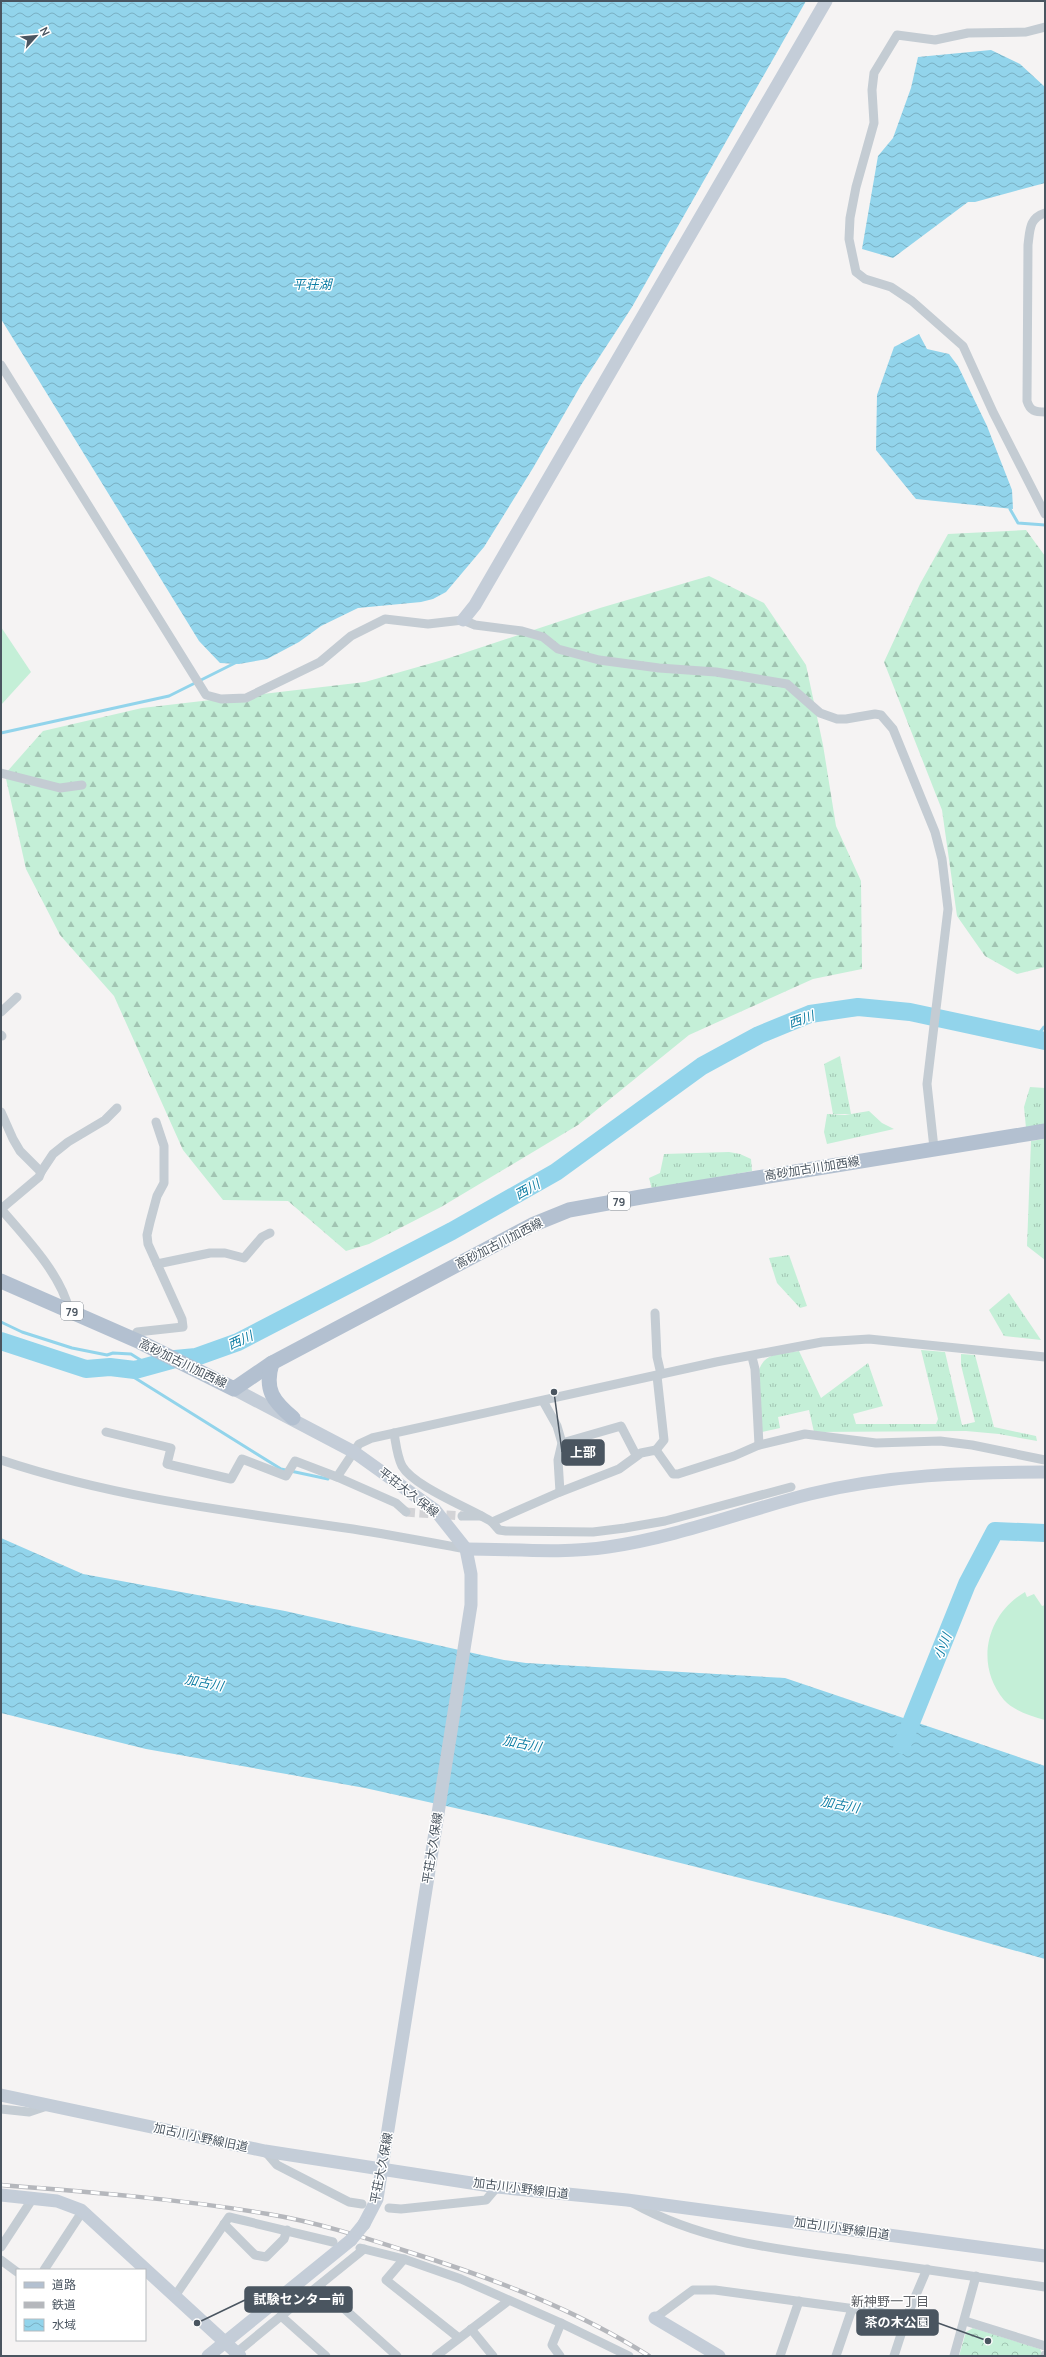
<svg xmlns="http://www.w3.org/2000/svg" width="1046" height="2357" font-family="Manrope,'Noto Sans JP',sans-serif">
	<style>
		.grass { fill: url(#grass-tufts) }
		.forest { fill: url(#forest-firs) }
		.park { fill: url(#park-crowns) }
		.pitch { fill: #c4efd7 }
		.water { fill: url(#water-waves) }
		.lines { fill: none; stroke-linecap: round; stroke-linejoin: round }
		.stream { stroke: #92d4eb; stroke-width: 3 }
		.river { stroke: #92d4eb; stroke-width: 18 }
		.street-tunnel { stroke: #d3d3d6; stroke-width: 9; stroke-dasharray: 9 4.5; stroke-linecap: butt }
		.street { stroke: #c4ccd3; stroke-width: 9 }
		.secondary { stroke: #c4cdd8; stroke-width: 13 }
		.primary { stroke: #b3c0d0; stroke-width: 15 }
		.rail-casing { stroke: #b5b7bc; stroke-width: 4.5 }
		.rail { stroke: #fff; stroke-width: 3; stroke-dasharray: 9; stroke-linecap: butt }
		.secondary-bridge { stroke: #c4cdd8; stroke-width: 13 }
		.labels { text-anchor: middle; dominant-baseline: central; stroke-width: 3; stroke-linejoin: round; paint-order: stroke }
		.shield { fill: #fff; stroke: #808890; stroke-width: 1 }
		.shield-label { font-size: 11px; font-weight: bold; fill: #4a5560 }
		.street-label { font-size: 12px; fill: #4a5560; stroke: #fff }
		.water-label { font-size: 13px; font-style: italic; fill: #107fa5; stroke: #fff }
		.neighbourhood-label { font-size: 13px; fill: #5f6267; stroke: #fff }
		.leader { fill: none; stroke: #4a5560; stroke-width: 1.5 }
		.callout-dot { fill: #4a5560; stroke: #fff; stroke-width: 1.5 }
		.callout { fill: #4a5560; stroke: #4a5560; stroke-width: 1.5 }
		.callout-label { font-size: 13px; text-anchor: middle; font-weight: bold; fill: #fff }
	</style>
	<defs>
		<pattern id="grass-tufts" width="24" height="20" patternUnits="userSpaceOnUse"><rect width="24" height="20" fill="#c4efd7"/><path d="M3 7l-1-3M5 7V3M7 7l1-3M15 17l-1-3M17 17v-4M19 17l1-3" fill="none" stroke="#a1c4b2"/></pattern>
		<pattern id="forest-firs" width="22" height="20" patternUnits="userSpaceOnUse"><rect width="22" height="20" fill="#c4efd7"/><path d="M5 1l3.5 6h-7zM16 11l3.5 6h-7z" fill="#a1c4b2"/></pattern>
		<pattern id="park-crowns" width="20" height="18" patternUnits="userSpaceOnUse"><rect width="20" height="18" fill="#c4efd7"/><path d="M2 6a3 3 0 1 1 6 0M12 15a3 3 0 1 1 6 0" fill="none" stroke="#a1c4b2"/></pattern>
		<pattern id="water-waves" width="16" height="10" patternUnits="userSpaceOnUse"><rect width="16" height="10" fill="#92d4eb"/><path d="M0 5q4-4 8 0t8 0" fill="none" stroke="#79afc2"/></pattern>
	</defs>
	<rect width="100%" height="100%" fill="#f5f3f3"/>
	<g class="grass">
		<polygon points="840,1056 851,1114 833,1114 824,1064"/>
		<polygon points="1030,1087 1045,1088 1045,1109 1030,1108 1045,1109 1045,1125 1026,1128 1024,1107"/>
		<polygon points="869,1111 882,1123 894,1129 827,1144 824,1132 827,1114 845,1115"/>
		<polygon points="1044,1139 1045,1260 1027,1246 1031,1141"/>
		<polygon points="729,1152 740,1154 751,1159 752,1171 652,1189 649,1178 660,1173 664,1154"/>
		<polygon points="789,1255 807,1306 800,1308 777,1283 769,1258"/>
		<polygon points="1009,1293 1041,1340 1004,1336 989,1310"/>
		<path d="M921,1350L945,1352L962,1425L975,1422L961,1365V1354L975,1355L994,1427L1036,1436L1037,1441L999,1434L966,1431L814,1432L809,1410L778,1417L780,1428L762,1432L759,1370C765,1352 782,1354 799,1351L821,1398L868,1363L883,1406L853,1414L856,1424H936L938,1419Z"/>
	</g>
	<g class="forest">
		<polygon points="1026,530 1045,556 1045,967 1017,974 985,956 957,916 942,810 884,662 920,584 948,534"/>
		<polygon points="709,576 764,603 806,665 823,745 836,826 861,881 862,969 813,979 689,1035 578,1125 441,1207 369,1244 346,1251 288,1201 223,1200 183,1150 114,996 60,935 26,869 5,774 43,731 142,708 365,682 446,659 600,608"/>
	</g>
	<polygon class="park" points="973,2328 1040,2349 1043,2356 959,2356 966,2332"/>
	<g class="pitch">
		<polygon points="1,627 31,672 1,705"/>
		<path d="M1025,1592L1027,1597L1034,1594L1042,1606L1045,1605V1720C1031,1716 1014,1711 1004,1700C974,1664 987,1614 1025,1592Z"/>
	</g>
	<g class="water">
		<polygon points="1,1 806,1 632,307 581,385 533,468 484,547 446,592 433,599 421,602 358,608 321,626 299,642 267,659 239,664 220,663 199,641 1,319"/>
		<polygon points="991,50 1020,64 1045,87 1045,183 975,202 968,202 893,258 862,249 878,156 893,138 911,88 918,57"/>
		<polygon points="919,334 927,349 949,354 958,366 987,426 1012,490 1013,509 916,499 876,450 877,395 894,347"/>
		<polygon points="1,1538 83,1574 285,1611 504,1660 526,1663 785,1678 1045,1766 1045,1959 892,1916 509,1820 365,1788 146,1749 1,1713"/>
	</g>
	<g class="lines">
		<g class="stream">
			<polyline points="1010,509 1018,523 1045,525"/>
			<polyline points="1,733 169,696 237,662"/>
			<polyline points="1035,1039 1044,1027"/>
			<polyline points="1,1322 22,1332 72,1348 107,1355 113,1353 131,1354 150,1366"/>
			<polyline points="119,1368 281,1469 328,1479"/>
		</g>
		<g class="river">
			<polyline points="1,1341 86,1369 110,1367 135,1370 175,1359 196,1357 238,1342 452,1231 556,1172 702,1066 759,1035 810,1014 858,1007 910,1012 1045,1041"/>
			<polyline points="902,1745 967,1584 995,1531 1045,1533"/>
		</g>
		<polyline class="street-tunnel" points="406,1512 462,1516"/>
		<g class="street">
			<polyline points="1045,27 1026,32 968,33 935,40 897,35 874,73 872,90 874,123 856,187 850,218 849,239 856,272 865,279 891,287 912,301 963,346 993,412 1045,514"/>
			<path d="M1045,213C1029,218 1030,230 1028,245L1027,401C1030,411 1035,412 1045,412"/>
			<polyline points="1,365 206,695 221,699 246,698 320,662 351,636 385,619 428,624 463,620 475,625 522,631 543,637 558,649 599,660 659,668 716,672 787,684 820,713 837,719 846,719 875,714 881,715 893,729 935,832 942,859 948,909 927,1084 934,1148"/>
			<polyline points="1,773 60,788 82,785"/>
			<polyline points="1,1012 17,997"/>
			<polyline points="1,1035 2,1036"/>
			<polyline points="1,1112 13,1139 20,1151 41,1172 39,1177 1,1209"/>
			<polyline points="41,1172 53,1154 68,1142 105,1120 117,1108"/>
			<path d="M1,1209C25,1237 61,1274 69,1310"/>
			<polyline points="157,1264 210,1253 225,1253 244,1258 262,1237 270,1233"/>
			<polyline points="655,1313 657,1357 661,1374"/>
			<polyline points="133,1339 137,1332 183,1327 182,1319 148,1244 147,1235 150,1222 157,1196 164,1183 164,1146 156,1122"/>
			<polyline points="752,1357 755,1369 759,1445"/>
			<polyline points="543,1401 557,1426 562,1443 558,1460 560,1492"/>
			<polyline points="106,1432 171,1448 167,1464 231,1479 242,1459 286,1476 295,1461 337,1477 359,1444 372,1438 716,1362 822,1342 869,1339 1045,1357"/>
			<path d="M394,1433C396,1444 397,1456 402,1466C414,1487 470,1508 492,1522L560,1492L619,1469L641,1453L656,1450L673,1474H678L734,1456L759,1445L805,1434L876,1443L940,1441L972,1445L1045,1460"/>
			<polyline points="562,1443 621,1426 636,1455"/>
			<polyline points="656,1450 664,1440 657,1376"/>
			<path d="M1,1460C115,1498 234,1512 353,1529C391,1535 428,1542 466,1549"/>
			<polyline points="337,1477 396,1503 406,1512"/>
			<polyline points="462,1516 481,1516"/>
			<polyline points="492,1522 499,1530 506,1531 593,1532 625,1528 665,1521 791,1487"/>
			<polyline points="1,2109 29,2112 47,2106"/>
			<polyline points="265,2151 277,2165 349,2202 362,2204"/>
			<path d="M633,2203C704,2243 785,2250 864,2261C925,2269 985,2278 1045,2287"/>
			<polyline points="389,2208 401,2209 486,2200 497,2187"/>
			<polyline points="224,2224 255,2255 266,2257 284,2239 287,2230"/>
			<polyline points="1,2247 33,2198"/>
			<polyline points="360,2248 404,2259 461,2279 561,2323 629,2356"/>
			<polyline points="404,2259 386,2280 459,2338"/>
			<polyline points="1,2260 17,2272"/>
			<polyline points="44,2270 82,2212"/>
			<polyline points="320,2287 397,2356"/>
			<polyline points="175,2296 229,2217 333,2242"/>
			<polyline points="655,2318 693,2290 715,2290 907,2316"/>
			<polyline points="965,2321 1045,2346"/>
			<polyline points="471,2329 493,2356"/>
			<polyline points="236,2353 281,2316"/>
			<polyline points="326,2356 281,2316 364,2249"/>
			<polyline points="436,2356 508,2301"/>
			<polyline points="560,2356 552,2345 561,2323"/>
			<polyline points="780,2356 799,2301"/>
			<polyline points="836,2356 852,2309"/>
			<polyline points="894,2356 907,2316 927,2269"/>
			<polyline points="954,2356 976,2276"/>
			<polyline points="1045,2356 1045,2355"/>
		</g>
		<g class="secondary">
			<polyline points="463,620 475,605 826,1"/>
			<polyline points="234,1389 354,1452 435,1510 466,1549 471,1574 471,1605 377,2199 364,2224"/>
			<path d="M466,1549C513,1549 562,1554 608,1547C678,1537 743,1511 810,1494C887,1475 967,1472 1045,1472"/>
			<polyline points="1,2095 265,2151 497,2187 627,2200 1045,2256"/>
			<polyline points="1,2195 57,2201 81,2210 240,2356"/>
			<polyline points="655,2318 719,2356"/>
			<polyline points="208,2356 351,2240"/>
		</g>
		<g class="primary">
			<polyline points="1,1281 140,1342 234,1389 272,1363 532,1225 569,1210 641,1197 1045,1131"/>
			<path d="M272,1363C264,1390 273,1401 293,1418"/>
		</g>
		<g class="rail-casing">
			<path id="rail" d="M1,2185C90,2192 180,2199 268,2214C316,2222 363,2237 409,2252C492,2278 575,2309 649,2356"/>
		</g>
		<use href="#rail" class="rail"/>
		<polyline class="secondary-bridge" points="351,2240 364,2224"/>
	</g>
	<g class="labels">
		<g class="shield">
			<rect x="608" y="1192" width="22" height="18" rx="3"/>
			<rect x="61" y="1302" width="22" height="18" rx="3"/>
		</g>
		<g class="shield-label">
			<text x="619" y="1201">79</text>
			<text x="72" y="1311">79</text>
		</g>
		<g class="street-label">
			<text transform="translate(812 1168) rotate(-9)">高砂加古川加西線</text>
			<text transform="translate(499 1243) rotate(-27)">高砂加古川加西線</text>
			<text transform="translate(183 1363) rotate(26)">高砂加古川加西線</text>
			<text transform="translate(409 1492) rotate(38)">平荘大久保線</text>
			<text transform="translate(432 1848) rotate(-81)">平荘大久保線</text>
			<text transform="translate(201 2137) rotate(12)">加古川小野線旧道</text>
			<text transform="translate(381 2168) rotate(-79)">平荘大久保線</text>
			<text transform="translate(521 2188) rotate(7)">加古川小野線旧道</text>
			<text transform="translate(842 2228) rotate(8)">加古川小野線旧道</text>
		</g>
		<g class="water-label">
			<text x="312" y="284">平荘湖</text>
			<text transform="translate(801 1019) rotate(-19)">西川</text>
			<text transform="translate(527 1189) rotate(-29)">西川</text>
			<text transform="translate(240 1340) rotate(-24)">西川</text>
			<text transform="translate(942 1646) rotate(-68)">小川</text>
			<text transform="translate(204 1682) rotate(11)">加古川</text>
			<text transform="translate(522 1743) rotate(11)">加古川</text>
			<text transform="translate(840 1804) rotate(11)">加古川</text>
		</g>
		<g class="neighbourhood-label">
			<text x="890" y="2301">新神野一丁目</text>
		</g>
	</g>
	<path class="leader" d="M554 1392L562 1452M197 2323L245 2300M988 2341L938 2323"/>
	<g class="callout-dot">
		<circle cx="554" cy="1392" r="4"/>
		<circle cx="197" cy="2323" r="4"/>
		<circle cx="988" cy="2341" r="4"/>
	</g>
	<g class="callout">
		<rect x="562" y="1440" width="42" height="25" rx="4"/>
		<rect x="245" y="2287" width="107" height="25" rx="4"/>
		<rect x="857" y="2310" width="81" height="25" rx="4"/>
	</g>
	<g class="callout-label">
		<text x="583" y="1457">上部</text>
		<text x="299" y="2304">試験センター前</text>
		<text x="897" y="2327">茶の木公園</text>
	</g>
	<rect width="1046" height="2357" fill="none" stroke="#4a5560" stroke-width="4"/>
	<rect x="16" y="2269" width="130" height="72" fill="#ffffff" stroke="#b7bbbf"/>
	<rect x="24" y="2282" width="20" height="6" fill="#b3c0d0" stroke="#b7bbbf"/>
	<text x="52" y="2289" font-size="12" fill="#4a5560">道路</text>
	<rect x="24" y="2302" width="20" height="6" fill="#b5b7bc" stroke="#b7bbbf"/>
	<text x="52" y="2309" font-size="12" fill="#4a5560">鉄道</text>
	<rect x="24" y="2319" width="20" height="12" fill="url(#water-waves)" stroke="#b7bbbf"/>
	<text x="52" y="2329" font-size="12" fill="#4a5560">水域</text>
	<g transform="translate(36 36) rotate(63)" stroke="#ffffff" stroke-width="3" paint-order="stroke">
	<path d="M0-3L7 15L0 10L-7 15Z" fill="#4a5560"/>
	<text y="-6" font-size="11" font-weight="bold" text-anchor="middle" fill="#4a5560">N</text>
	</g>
</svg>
